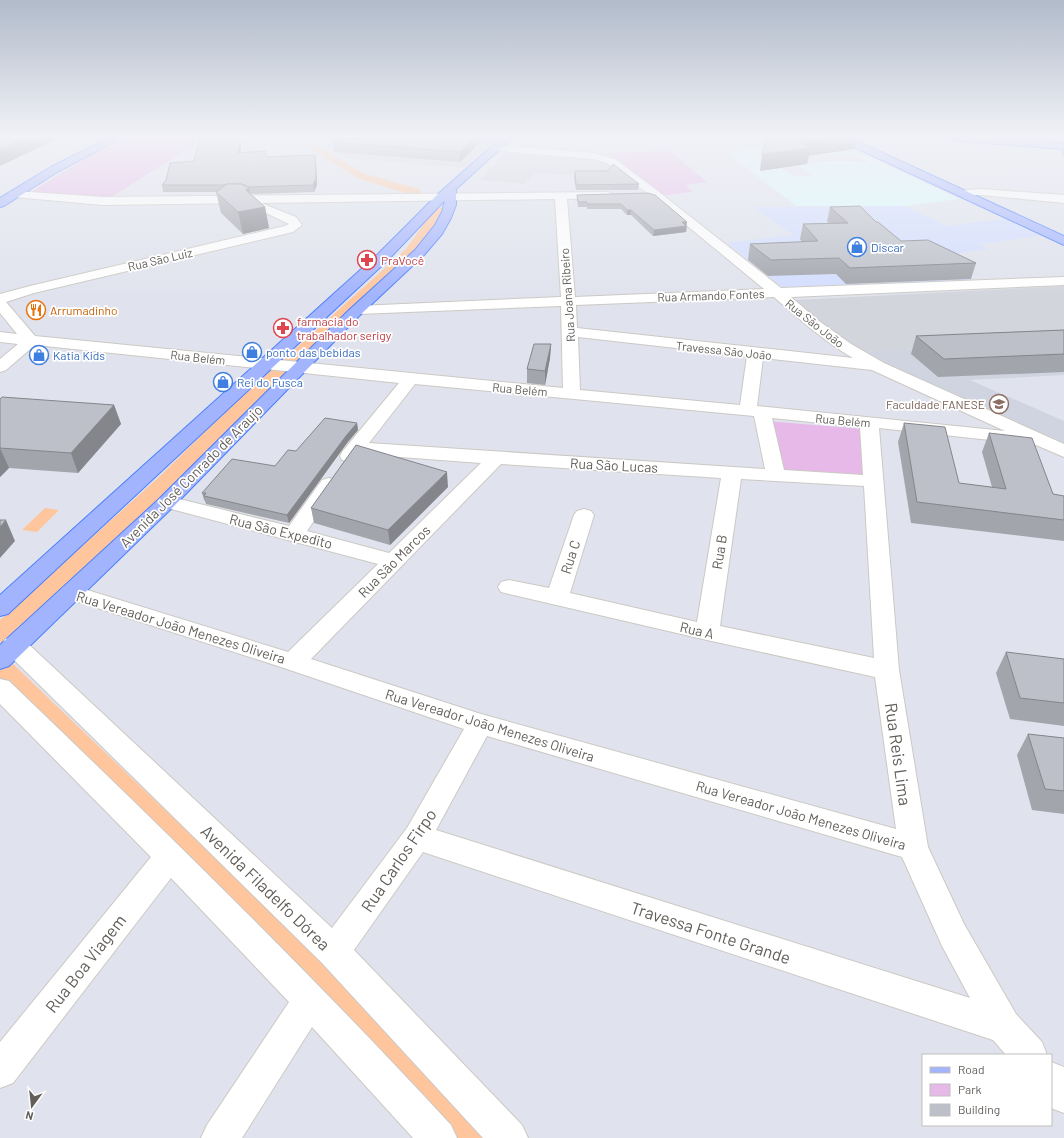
<svg xmlns="http://www.w3.org/2000/svg" width="1064" height="1138" font-family="Barlow,sans-serif">
	<style>
		.commercial { fill: #d3deff }
		.industrial { fill: #d2d5dc }
		.education { fill: #d0d4e0 }
		.medical { fill: #d9fbfd; fill-rule: evenodd }
		.green { fill: #e7b9e8 }
		.water { fill: #ffc69e }
		.lines { fill: none; stroke-linecap: round; stroke-linejoin: round }
		.canal { fill: #ffc69e; fill-rule: evenodd }
		.minor-casing { stroke: #ccc9c4; stroke-width: 2 }
		.major-casing { stroke: #487ffe; stroke-width: 2 }
		.minor { fill: #fff; fill-rule: evenodd }
		.major { fill: #a3b4ff; fill-rule: evenodd }
		.wall { fill: #a3a5ac }
		.shaded-wall { fill: #84868c }
		.building { fill: #bdc0c8; stroke: #84868c }
		.labels { text-anchor: middle; dominant-baseline: central; stroke-width: 3.5; stroke-linejoin: round; paint-order: stroke }
		.far-shop-label { font-size: 12px; fill: #366cbe; stroke: #fff; text-anchor: start }
		.far-street-label { font-size: 12px; fill: #625e59; stroke: #fff }
		.far-health-label { font-size: 12px; fill: #be3a42; stroke: #fff; text-anchor: start }
		.far-food-label { font-size: 12px; fill: #c56008; stroke: #fff; text-anchor: start }
		.far-education-label { font-size: 12px; fill: #785e54; stroke: #fff; text-anchor: end }
		.street-label { font-size: 14px; fill: #625e59; stroke: #fff }
		.near-street-label { font-size: 17px; fill: #625e59; stroke: #fff }
	</style>
	<rect width="100%" height="100%" fill="#e0e3ed"/>
	<polygon class="commercial" points="905,206 946,226 1005,219 1039,236 979,244 989,249 927,257 979,283 784,289 727,243 793,235 752,207"/>
	<g class="industrial">
		<polygon points="318,138 496,138 463,168 346,158"/>
		<polygon points="506,153 605,161 620,176 534,174 525,184 479,180"/>
		<polygon points="1064,286 1064,343 860,352 834,334 796,300"/>
	</g>
	<polygon class="education" points="1064,343 1064,375 970,380 1064,421 1064,444 933,387 860,352"/>
	<path class="medical" d="M820,141L839,142L959,199L905,206H797L724,151ZM837,154L856,156L869,162L859,163L852,161H827L811,164L801,159L815,155ZM796,158L797,166L814,175L797,177L780,168L768,170L757,164Z"/>
	<g class="green">
		<polygon points="127,138 205,138 108,199 31,192 94,153"/>
		<polygon points="670,151 707,182 686,185 692,192 664,195 609,153"/>
		<polygon points="766,421 863,429 871,480 770,471"/>
	</g>
	<polygon class="water" points="45,508 59,510 37,532 22,530"/>
	<g class="lines">
		<g class="canal">
			<polygon points="293,138 305,138 365,174 419,189 421,192 419,195 415,196 357,178"/>
			<polygon points="439,207 443,208 445,211 416,255 238,421 173,485 9,640 0,643 0,620 159,477 224,413 406,249 435,208"/>
			<polygon points="0,658 9,660 349,987 482,1124 488,1138 441,1138 323,1013 0,683"/>
		</g>
		<g class="minor-casing">
			<g id="minor">
				<path d="M496,145L594,153L615,159L659,192L781,288L1064,277V285L791,297L819,321L851,344L884,363L1064,444V457L1036,445L879,428L899,670L928,847L964,924L1016,1014L1042,1042L1047,1055H1006L993,1040L423,852L354,950L522,1125L528,1138H483L322,963L5,651L2,645L5,639L14,637L23,639L332,928L407,828L464,729L284,668L63,597L60,592L63,587L71,585L288,652L378,564L160,506L157,502L160,498L167,496L289,526L322,480L329,478L336,480L339,484L307,531L389,553L481,463L360,454C355,461 351,462 342,460L340,456L342,452L399,383L35,345L6,370L0,372V359L18,344L0,342V332L17,334L0,313V294L30,286L285,226L289,224L245,203L103,205L14,197L10,196L8,194L10,192L14,191L103,197L607,192L611,193L613,195L611,197L567,199L575,297L764,289L651,196L607,163L593,159L492,150L491,148ZM555,199L561,297L358,306L353,307L351,310L353,313L358,314L561,306L563,388L35,336L6,302L34,293L293,232L302,225L296,217L261,203ZM774,297C799,319 824,341 853,358L577,328L576,305ZM578,337L747,356L740,405L580,390ZM763,358L872,370L1005,431L757,406ZM415,384L754,416L765,469L369,443ZM772,418L860,427L863,475L784,470ZM501,464L721,478L697,622L570,593L594,515L591,511L584,509L577,511L574,515L549,588L509,580L501,582L498,587L501,592L509,594L707,640L875,677L896,829L481,714L311,659ZM741,479L864,486L874,658L720,626ZM487,736L902,857L942,946L970,998L436,830Z"/>
				<polygon points="981,189 1064,195 1064,203 981,195 957,195 955,193 957,191"/>
				<path d="M0,679L9,681C160,826 309,971 451,1125L457,1138H413L312,1027L242,1138H201L207,1125L289,1002L171,878L13,1083L0,1088V1042L151,857L0,704Z"/>
				<polygon points="1051,1062 1064,1067 1064,1113 1051,1108"/>
			</g>
		</g>
		<g class="major-casing">
			<g id="major">
				<polygon points="109,138 121,138 59,171 4,206 0,207 0,198 51,167"/>
				<polygon points="501,138 512,138 456,189 456,205 451,218 442,234 424,255 359,316 173,507 9,666 0,669 0,645 159,499 349,310 415,250 435,225 442,212 445,200 388,260 8,614 0,616 0,595 378,254 437,195"/>
				<polygon points="838,138 850,138 1064,236 1064,245 839,140"/>
				<polygon points="951,138 993,138 1064,143 1064,149 956,141"/>
			</g>
		</g>
		<use href="#minor" class="minor"/>
		<use href="#major" class="major"/>
	</g>
	<g class="wall">
		<polygon points="200,138 217,138 218,140 241,145 240,153 267,157 315,155 316,161 317,185 314,192 250,194 265,207 269,228 243,234 221,213 216,192 163,192 162,185 194,161"/>
		<polygon points="339,138 484,138 460,162 334,152 333,142"/>
		<polygon points="552,138 582,138 578,140"/>
		<polygon points="588,138 609,138 608,139"/>
		<polygon points="1064,142 1064,158 1061,152"/>
		<polygon points="575,171 639,184 638,190 576,190 574,177"/>
		<polygon points="648,193 687,227 686,232 653,236 631,215 627,215 621,209 587,209 587,207 578,207 577,195"/>
		<polygon points="830,207 876,222 901,241 976,263 971,279 846,284 836,274 768,276 748,260 750,244 802,242 800,239 803,224 829,223 827,222"/>
		<polygon points="1064,330 1064,372 938,377 911,354 916,336"/>
		<polygon points="551,344 550,358 545,385 527,383 527,369"/>
		<polygon points="0,399 114,405 121,424 78,473 9,468 0,477"/>
		<polygon points="357,423 358,430 347,443 289,523 206,504 205,501 204,500 202,493 275,466 296,451"/>
		<polygon points="904,423 959,483 992,487 982,452 989,433 1053,494 1064,496 1064,541 911,523 898,442"/>
		<polygon points="448,487 390,545 314,523 311,508"/>
		<polygon points="1006,652 1064,659 1064,726 1010,719 996,673"/>
		<polygon points="1028,734 1064,738 1064,814 1032,810 1017,755"/>
	</g>
	<g class="shaded-wall">
		<polygon points="24,138 59,138 0,166 0,149"/>
		<polygon points="474,138 484,138 460,162 460,152"/>
		<polygon points="829,138 857,138 855,149 809,156 807,164 760,171 762,154 799,142"/>
		<polygon points="240,139 241,145 240,159 238,153"/>
		<polygon points="315,155 316,161 317,185 314,192 313,185"/>
		<polygon points="249,188 253,208 265,207 269,228 243,234 238,212 246,190"/>
		<rect x="627" y="210" width="4" height="5"/>
		<polygon points="682,222 687,222 686,232 653,236 654,230"/>
		<polygon points="551,344 550,358 545,385 545,371"/>
		<polygon points="114,405 121,424 78,473 71,453"/>
		<polygon points="357,423 358,430 347,443 289,523 287,515 346,436"/>
		<polygon points="0,448 9,468 0,477"/>
		<polygon points="447,472 448,487 390,545 388,530"/>
		<polygon points="6,520 15,541 0,558 0,527"/>
	</g>
	<g class="building">
		<polygon points="0,138 24,138 0,149"/>
		<polygon points="200,138 217,138 216,140 240,139 238,153 266,151 266,157 315,155 316,178 313,185 247,187 245,186 246,185 244,185 241,184 227,184 225,185 162,185 166,180 170,163 194,161"/>
		<polygon points="339,138 474,138 460,152 333,142"/>
		<polygon points="766,138 829,138 799,142 810,148 762,154"/>
		<polygon points="613,164 639,184 576,185 575,171 607,171"/>
		<polygon points="227,184 241,184 249,188 246,190 265,207 238,212 216,192"/>
		<polygon points="648,193 655,195 687,222 682,222 686,226 654,230 631,210 627,210 621,204 587,204 587,202 578,202 577,195"/>
		<polygon points="860,206 876,222 878,222 901,241 928,240 976,263 850,268 839,258 771,260 750,244 818,241 803,224 848,223 830,207"/>
		<polygon points="1064,330 1064,354 944,359 916,336"/>
		<polygon points="534,344 551,344 545,371 527,369"/>
		<polygon points="2,397 114,405 71,453 0,448 0,399"/>
		<polygon points="325,418 357,423 346,436 287,515 204,496 206,493 202,493 232,459 275,466 288,450 296,451"/>
		<polygon points="904,423 945,427 959,483 1006,489 989,433 1032,438 1053,494 1064,496 1064,520 917,502"/>
		<polygon points="356,445 447,472 388,530 311,508"/>
		<polygon points="0,520 6,520 0,527"/>
		<polygon points="1006,652 1064,659 1064,703 1020,698"/>
		<polygon points="1028,734 1064,738 1064,791 1045,789"/>
	</g>
	<linearGradient id="sky" x2="0" y2="1"><stop stop-color="#b1bbca"/><stop offset="0.46" stop-color="#f1f2f7"/><stop offset="1" stop-color="#f1f2f7" stop-opacity="0"/></linearGradient>
	<rect width="1064" height="297" fill="url(#sky)"/>
	<defs>
		<g id="shop-ring" transform="scale(1)"><circle r="9.5" fill="#fff" stroke="#3f7fe0" stroke-width="1.5"/><path d="M-5-2.5h2.3a2.7 3.5 0 0 1 5.4 0H5L5.5 6h-11ZM-1.5-2.5h3a1.5 2.3 0 0 0-3 0Z" fill="#3f7fe0"/></g>
		<g id="pharmacy-ring" transform="scale(1)"><circle r="9.5" fill="#fff" stroke="#e0444e" stroke-width="1.5"/><path d="M-2-6h4v4h4v4h-4v4h-4v-4h-4v-4h4Z" fill="#e0444e"/></g>
		<g id="restaurant-ring" transform="scale(1)"><circle r="9.5" fill="#fff" stroke="#e8710a" stroke-width="1.5"/><path d="M-5-6h1v4h1v-4h1v4h1v-4h1v5L-1.5 .5V6h-2V.5L-5-1ZM5-6V6H3V1.5H1.5Q1.5-4 5-6Z" fill="#e8710a"/></g>
		<g id="university-ring" transform="scale(1)"><circle r="9.5" fill="#fff" stroke="#8d6e63" stroke-width="1.5"/><path d="M0-5L7-2L0 1L-7-2ZM-4 1L0 2.5L4 1V4Q0 6-4 4Z" fill="#8d6e63"/></g>
	</defs>
	<g fill-rule="evenodd">
		<use href="#shop-ring" x="857" y="247"/>
		<use href="#pharmacy-ring" x="367" y="260"/>
		<use href="#restaurant-ring" x="36" y="310"/>
		<use href="#pharmacy-ring" x="283" y="328"/>
		<use href="#shop-ring" x="252" y="352"/>
		<use href="#shop-ring" x="39" y="355"/>
		<use href="#shop-ring" x="223" y="382"/>
		<use href="#university-ring" x="999" y="404"/>
	</g>
	<g class="labels">
		<g class="far-shop-label">
			<text x="871" y="247">Discar</text>
			<text x="266" y="352">ponto das bebidas</text>
			<text x="53" y="355">Katia Kids</text>
			<text x="237" y="382">Rei do Fusca</text>
		</g>
		<g class="far-street-label">
			<text transform="translate(160 259) rotate(-13)">Rua São Luiz</text>
			<text transform="translate(567 295) rotate(-94)">Rua Joana Ribeiro</text>
			<text transform="translate(711 295) rotate(-2)">Rua Armando Fontes</text>
			<text transform="translate(815 323) rotate(38)">Rua São João</text>
			<text transform="translate(724 350) rotate(6)">Travessa São João</text>
			<text transform="translate(198 357) rotate(6)">Rua Belém</text>
			<text transform="translate(520 389) rotate(5)">Rua Belém</text>
			<text transform="translate(843 420) rotate(5)">Rua Belém</text>
		</g>
		<g class="far-health-label">
			<text x="381" y="260">PraVocê</text>
			<text x="297" y="321">farmacia do<tspan x="297" dy="14">trabalhador serigy</tspan></text>
		</g>
		<g class="far-food-label">
			<text x="50" y="310">Arrumadinho</text>
		</g>
		<g class="far-education-label">
			<text x="985" y="404">Faculdade FANESE</text>
		</g>
		<g class="street-label">
			<text transform="translate(614 465) rotate(3)">Rua São Lucas</text>
			<text transform="translate(191 476) rotate(-45)">Avenida José Conrado de Araujo</text>
			<text transform="translate(281 531) rotate(14)">Rua São Expedito</text>
			<text transform="translate(719 552) rotate(-81)">Rua B</text>
			<text transform="translate(570 557) rotate(-72)">Rua C</text>
			<text transform="translate(394 561) rotate(-45)">Rua São Marcos</text>
			<text transform="translate(181 627) rotate(17)">Rua Vereador João Menezes Oliveira</text>
			<text transform="translate(697 630) rotate(13)">Rua A</text>
			<text transform="translate(490 725) rotate(17)">Rua Vereador João Menezes Oliveira</text>
			<text transform="translate(801 815) rotate(16)">Rua Vereador João Menezes Oliveira</text>
		</g>
		<g class="near-street-label">
			<text transform="translate(899 754) rotate(82)">Rua Reis Lima</text>
			<text transform="translate(398 860) rotate(-56)">Rua Carlos Firpo</text>
			<text transform="translate(266 887) rotate(44)">Avenida Filadelfo Dórea</text>
			<text transform="translate(711 932) rotate(18)">Travessa Fonte Grande</text>
			<text transform="translate(85 963) rotate(-52)">Rua Boa Viagem</text>
		</g>
	</g>
	<rect x="922" y="1054" width="130" height="72" fill="#ffffff" stroke="#c0bfbd"/>
	<rect x="930" y="1067" width="20" height="6" fill="#a3b4ff" stroke="#c0bfbd"/>
	<text x="958" y="1074" font-size="12" fill="#625e59">Road</text>
	<rect x="930" y="1084" width="20" height="12" fill="#e7b9e8" stroke="#c0bfbd"/>
	<text x="958" y="1094" font-size="12" fill="#625e59">Park</text>
	<rect x="930" y="1104" width="20" height="12" fill="#bdc0c8" stroke="#c0bfbd"/>
	<text x="958" y="1114" font-size="12" fill="#625e59">Building</text>
	<g transform="translate(32 1106) rotate(195)" stroke="#ffffff" stroke-width="3" paint-order="stroke">
	<path d="M0-3L7 15L0 10L-7 15Z" fill="#625e59"/>
	<text y="-6" font-size="11" font-weight="bold" text-anchor="middle" fill="#625e59">N</text>
	</g>
</svg>
